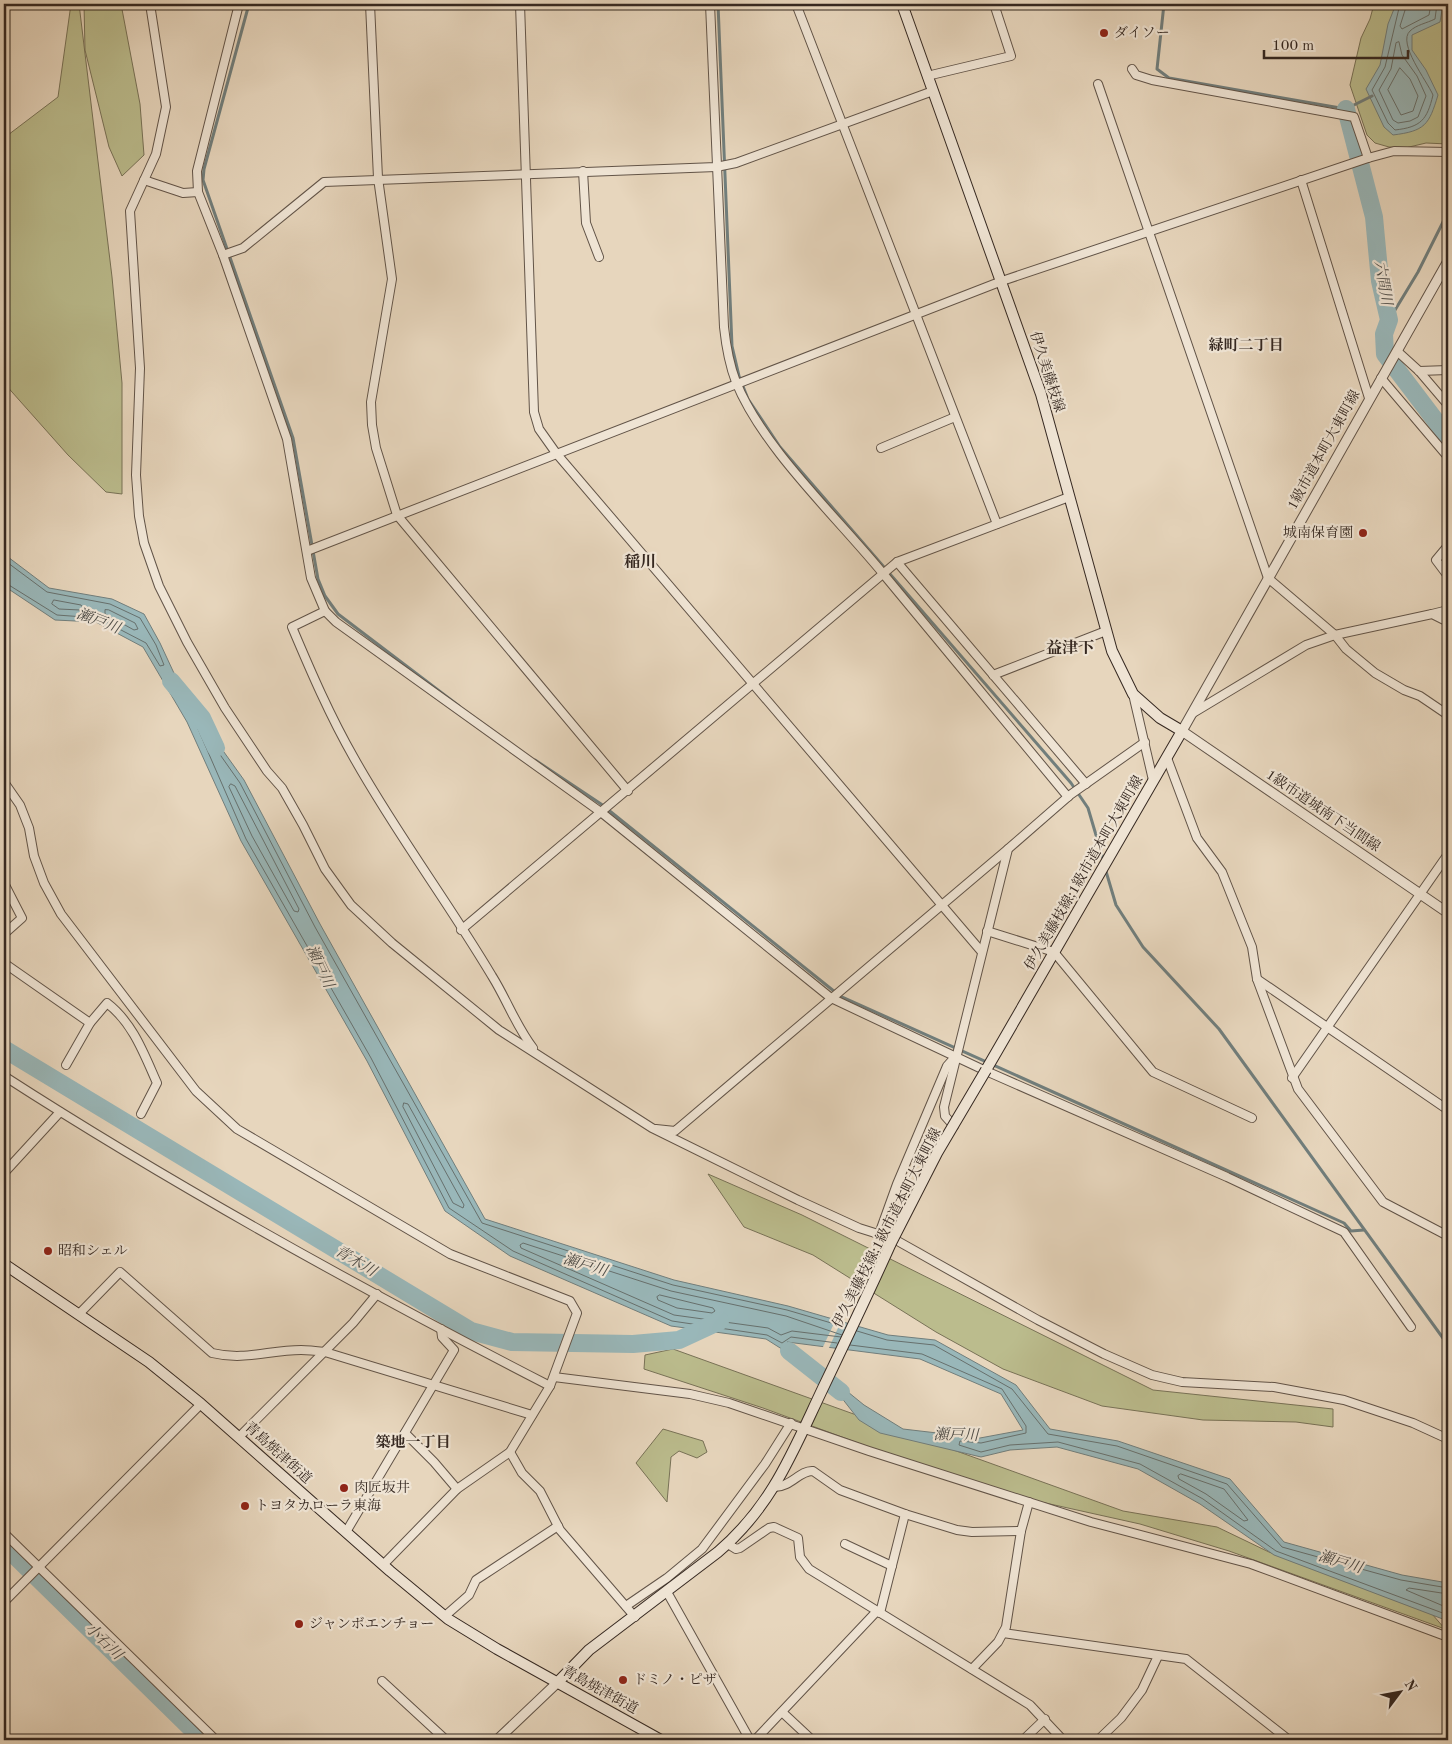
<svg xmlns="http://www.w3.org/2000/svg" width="1452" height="1744" font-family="'Old Standard TT','Noto Serif JP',serif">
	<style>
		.green { fill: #bbbc8d; stroke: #787257 }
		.water { fill: #99b7b9; stroke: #717e7c }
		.pier { fill: #e7d6bd }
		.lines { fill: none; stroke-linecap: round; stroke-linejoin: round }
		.shore { stroke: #67706d; stroke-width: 1 }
		.stream { stroke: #717e7c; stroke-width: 3 }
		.river { stroke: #99b7b9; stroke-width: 18 }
		.minor-casing { stroke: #625448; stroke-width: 10 }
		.tertiary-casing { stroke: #625448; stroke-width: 11 }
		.secondary-casing { stroke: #352821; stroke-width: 12 }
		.minor { stroke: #efe4d4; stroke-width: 8 }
		.tertiary { stroke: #efe4d4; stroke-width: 9 }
		.secondary { stroke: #efe4d4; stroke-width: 10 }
		.secondary-bridge-casing { stroke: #352821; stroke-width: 12; stroke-linecap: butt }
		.secondary-bridge { stroke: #efe4d4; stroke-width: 10 }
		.poi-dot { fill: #8f2418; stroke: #efe4d4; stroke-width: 2 }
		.labels { text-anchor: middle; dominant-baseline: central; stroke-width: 4.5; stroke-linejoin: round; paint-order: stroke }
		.poi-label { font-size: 14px; fill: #352821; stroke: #efe4d4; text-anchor: start }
		.street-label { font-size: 14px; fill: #352821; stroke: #efe4d4 }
		.water-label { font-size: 15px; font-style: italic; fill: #4e4c47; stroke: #efe4d4 }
		.neighbourhood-label { font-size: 15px; font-weight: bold; fill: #352821; stroke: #efe4d4 }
		.quarter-label { font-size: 16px; font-weight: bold; fill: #352821; stroke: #efe4d4 }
	</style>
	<rect width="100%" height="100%" fill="#e7d6bd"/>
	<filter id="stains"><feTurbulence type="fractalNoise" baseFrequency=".004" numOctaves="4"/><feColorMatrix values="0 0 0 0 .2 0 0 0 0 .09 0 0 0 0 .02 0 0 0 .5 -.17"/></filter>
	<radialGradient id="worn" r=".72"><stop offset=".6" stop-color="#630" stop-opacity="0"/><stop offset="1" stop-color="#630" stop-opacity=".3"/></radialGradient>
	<g class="green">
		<polygon points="71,4 79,4 112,277 122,383 122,494 106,492 68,455 4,383 4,138 58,97"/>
		<polygon points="84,4 121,4 140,104 144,155 122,176 109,147 85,50"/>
		<polygon points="1374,4 1448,4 1448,144 1426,143 1405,148 1389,147 1375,143 1367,135 1350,85 1361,38 1370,19"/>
		<polygon points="708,1174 802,1215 1153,1390 1333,1409 1333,1427 1296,1422 1203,1420 1102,1406 1003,1369 936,1332 813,1255 744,1227"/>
		<polygon points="673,1349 1123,1511 1217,1527 1269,1552 1432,1614 1445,1629 1229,1551 1140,1524 1041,1502 918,1465 763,1408 644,1369 645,1355"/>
		<polygon points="663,1429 703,1441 707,1452 697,1458 679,1451 671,1457 667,1502 636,1463"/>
	</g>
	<g class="water">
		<path d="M1396,4H1443L1440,22L1412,35V50L1426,70L1438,95C1429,125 1425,131 1393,135L1384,127L1366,89L1380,65L1388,24Z"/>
		<polygon points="4,554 49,588 112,599 144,614 160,643 186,699 244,780 320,924 485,1219 674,1280 788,1306 888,1335 935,1340 1016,1385 1050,1429 1118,1441 1230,1479 1284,1542 1402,1575 1448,1583 1448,1621 1274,1555 1200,1504 1138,1469 1057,1447 1010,1450 981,1457 880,1433 859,1420 830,1383 832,1379 864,1405 903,1429 980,1438 1023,1430 1001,1394 920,1359 787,1342 809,1359 807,1365 766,1339 671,1326 510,1256 445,1211 367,1061 241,841 187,722 143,647 96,622 55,620 4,586"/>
	</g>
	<polygon class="pier" points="837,1317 842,1319 828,1350 822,1349"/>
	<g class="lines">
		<g class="shore">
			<path d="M1400,4L1385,67L1372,90L1388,123L1395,130C1421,127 1427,120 1433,95C1427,81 1397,43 1410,31C1416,25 1427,23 1435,19L1437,4"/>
			<polyline points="1407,4 1400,26 1402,29 1429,15 1431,4"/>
			<polygon points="1399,42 1402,55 1417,76 1426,96 1418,117 1410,121 1398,123 1393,120 1379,90 1391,69 1396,43"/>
			<polygon points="1400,68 1410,79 1418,96 1413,111 1401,115 1388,90"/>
			<polyline points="4,560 47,592 110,604 140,618 156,645 164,665 160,666 146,643 98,618 57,615 4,582"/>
			<polygon points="54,600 81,605 83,608 80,610 59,609 52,604"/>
			<polygon points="109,610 135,623 138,629 134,630 105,614 105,610"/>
			<polygon points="231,784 235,786 299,909 298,912 294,911 252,836 229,787"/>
			<polygon points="404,1103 408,1104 464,1205 463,1208 453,1203 403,1107"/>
			<polygon points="660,1295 713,1308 715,1311 712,1313 677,1308 658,1300 657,1297"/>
			<polyline points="857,1331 887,1340 934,1345 1012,1389 1048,1434 1117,1446 1227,1484 1282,1547 1401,1580 1448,1588"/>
			<polyline points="841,1337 792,1331 781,1335 768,1328 674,1315 521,1248 520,1245 523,1243 671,1291 786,1316 842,1335"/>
			<polyline points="837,1343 791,1337 782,1343 767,1335 672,1321 513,1251 449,1208 371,1058 246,839 198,729 202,729 240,783 315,927 482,1223 673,1285 787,1310 845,1327"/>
			<polyline points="850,1345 922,1354 1002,1389 1026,1426 1026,1433 981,1443 960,1441 959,1445 981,1452 1010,1445 1058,1442 1140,1464 1203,1499 1276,1551 1448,1615"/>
			<polygon points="1181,1474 1224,1489 1248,1520 1244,1521 1206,1494 1179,1479 1178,1476"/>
			<polyline points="1448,1594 1409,1588 1406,1590 1448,1608"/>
		</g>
		<g class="stream">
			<polyline points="249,4 204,169 203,180 293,438 318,579 325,596 338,614 459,706"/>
			<polyline points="718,4 732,346 739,376 748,399 780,447 1071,783 1088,808 1104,862"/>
			<polyline points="1164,4 1157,69 1169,78 1346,109 1372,96"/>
			<polyline points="1389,320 1418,272 1448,212"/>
			<polyline points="535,760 601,804 840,996 1344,1223 1351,1231 1364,1230"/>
			<polyline points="1105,868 1116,905 1143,947 1219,1029 1448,1345"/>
		</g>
		<g class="river">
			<polyline points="1346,109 1374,217 1380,281 1389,320 1384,334 1385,354 1448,437"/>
			<polyline points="171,681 202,718 216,748"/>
			<polyline points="4,1049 471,1331 512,1342 633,1344 679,1340 720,1321"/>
			<polyline points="789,1351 841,1392"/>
			<polyline points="4,1545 203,1740"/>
		</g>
		<g class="minor-casing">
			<g id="minor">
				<polyline points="150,4 166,107 156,154 130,211 140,368 136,475 139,516 144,543 159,586 187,642 225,708 267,771 282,788 303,825 325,869 351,905 392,943 499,1030 652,1128 798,1200 859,1228 894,1239 1038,1320 1104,1354 1152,1375 1182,1382 1274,1387 1344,1400 1413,1423 1448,1439"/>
				<path d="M239,4L197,171L198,192L223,255L287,439L311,578L325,611L292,627C311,672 330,716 354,758C396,833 448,902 492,976C507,1000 516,1026 533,1048"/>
				<polyline points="370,4 378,178 392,279 371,402 372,425 376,448 397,515 628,791"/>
				<polyline points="520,4 534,412 539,429 556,453 981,951"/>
				<path d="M710,4L724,327C726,346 729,364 736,382C763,449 839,519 885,576C946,649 1007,724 1068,797"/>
				<polyline points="796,4 997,524"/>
				<polyline points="1132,69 1136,75 1152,80 1354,117 1368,158"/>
				<polyline points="927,76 1011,56 994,4"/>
				<polyline points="1098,84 1268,578 1335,635 1346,649 1375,673 1404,690 1420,696 1448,715"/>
				<polyline points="583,171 586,223 599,257"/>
				<polyline points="144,180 183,193 198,192"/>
				<polyline points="1301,180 1369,398"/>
				<polyline points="223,255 243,248 324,182 716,167 736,163 933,91"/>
				<polyline points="1397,351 1419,371 1448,405"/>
				<polyline points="1419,371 1448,370"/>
				<polyline points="1381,378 1448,457"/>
				<polyline points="881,448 955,417"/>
				<polyline points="1446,548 1436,560 1448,576"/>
				<polyline points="307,551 1002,281 1368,158 1394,151 1448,152"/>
				<polyline points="897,562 1086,784"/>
				<polyline points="325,611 336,622 602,813 831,998 986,1071 1227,1177 1344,1232 1411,1327"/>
				<polyline points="1432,614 1448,610"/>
				<polyline points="993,675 1106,631"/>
				<polyline points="1133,694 1153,780"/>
				<polyline points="1193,713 1306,645 1335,635 1432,614 1448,622"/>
				<polyline points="1167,758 1197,838 1222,872 1252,947 1257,979 1298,1089 1383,1202 1448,1236"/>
				<polyline points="4,782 20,805 29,828 34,856 44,883 61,914 196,1091 237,1129 450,1254 570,1301 577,1313 550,1386 510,1452 457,1489 383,1565"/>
				<polyline points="4,883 22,918 4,934"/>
				<polyline points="461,930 897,562 1069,497"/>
				<polyline points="987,931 1054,952 1153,1072 1252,1118"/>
				<polyline points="4,963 90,1023"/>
				<polyline points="1257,979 1448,1110"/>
				<path d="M66,1065L90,1023L107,1003C133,1023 144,1054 157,1083L141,1114"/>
				<path d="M4,1076C179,1189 365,1291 550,1386"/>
				<polyline points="1292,1078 1448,854"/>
				<polyline points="954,1126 945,1116 944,1107 1008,849 1070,795 1145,742"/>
				<polyline points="656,1129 675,1131 1008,849"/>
				<polyline points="4,1173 60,1112"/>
				<polyline points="879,1234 897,1184 947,1066 955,1057"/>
				<path d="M80,1313L120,1272L212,1353C245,1361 269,1350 301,1350C309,1350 317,1351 325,1352L532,1415"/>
				<polyline points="554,1377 690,1394 729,1403 869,1451 1091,1522 1251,1564 1448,1637"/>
				<polyline points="405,1433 434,1462 457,1489"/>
				<polyline points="239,1437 353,1323 377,1294"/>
				<polyline points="510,1452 522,1473 540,1491 560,1530 635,1617"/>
				<path d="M775,1487C791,1487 800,1470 813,1471L840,1490L905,1514L957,1530L972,1532L1021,1531"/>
				<polyline points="346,1532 454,1350 442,1337 441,1329"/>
				<polyline points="4,1533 216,1740"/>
				<polyline points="728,1544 736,1549 740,1548 769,1528 774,1527 798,1538 800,1557 809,1569 1030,1705 1063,1740"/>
				<polyline points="845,1544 892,1566"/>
				<polyline points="667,1592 750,1740"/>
				<polyline points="4,1602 201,1404"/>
				<polyline points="626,1606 667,1578 702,1549 765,1464 791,1423"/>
				<polyline points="880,1613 905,1514"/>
				<polyline points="445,1616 469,1595 476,1580 558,1526"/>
				<polyline points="1003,1633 1186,1659 1289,1740"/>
				<polyline points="972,1669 998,1642 1006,1627 1021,1531 1029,1502"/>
				<polyline points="382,1681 446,1740"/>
				<polyline points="782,1712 812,1740"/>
				<polyline points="755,1740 877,1611"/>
				<polyline points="1023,1740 1045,1719"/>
				<polyline points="1098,1740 1121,1718 1142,1690 1158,1656"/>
			</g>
		</g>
		<g class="tertiary-casing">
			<g id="tertiary">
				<polyline points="1448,261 1182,731 1448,913"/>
				<polyline points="497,1740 557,1683"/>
			</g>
		</g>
		<g class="secondary-casing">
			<g id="secondary">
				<polyline points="902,4 1041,394 1112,651 1133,694 1160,718 1182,731 986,1070"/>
				<polyline points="4,1264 149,1362 201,1404 390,1571 448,1619 497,1649 661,1740"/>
				<path d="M557,1683L589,1650L718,1552C773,1505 793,1451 823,1388C846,1340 869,1292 891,1243"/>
			</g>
		</g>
		<use href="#minor" class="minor"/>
		<use href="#tertiary" class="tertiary"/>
		<use href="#secondary" class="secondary"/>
		<g class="secondary-bridge-casing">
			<polyline id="secondary-bridge" points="891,1243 937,1153 986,1070"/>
		</g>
		<use href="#secondary-bridge" class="secondary-bridge"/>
	</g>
	<g class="poi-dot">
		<circle cx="1104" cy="33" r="5"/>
		<circle cx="1363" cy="533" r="5"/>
		<circle cx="48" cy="1251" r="5"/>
		<circle cx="344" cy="1488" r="5"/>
		<circle cx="245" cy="1506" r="5"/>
		<circle cx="299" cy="1624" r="5"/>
		<circle cx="623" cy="1680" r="5"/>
	</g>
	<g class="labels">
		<g class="poi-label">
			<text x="1114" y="33">ダイソー</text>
			<text x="1353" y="533" text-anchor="end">城南保育園</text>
			<text x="58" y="1251">昭和シェル</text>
			<text x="354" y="1488">肉匠坂井</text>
			<text x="255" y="1506">トヨタカローラ東海</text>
			<text x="309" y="1624">ジャンボエンチョー</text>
			<text x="633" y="1680">ドミノ・ピザ</text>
		</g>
		<g class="street-label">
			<text transform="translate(1047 372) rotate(72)">伊久美藤枝線</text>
			<text transform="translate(1324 450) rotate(-61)">1級市道本町大東町線</text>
			<text transform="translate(1323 811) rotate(34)">1級市道城南下当間線</text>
			<text transform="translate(1084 873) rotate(-60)">伊久美藤枝線;1級市道本町大東町線</text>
			<text transform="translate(887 1228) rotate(-63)">伊久美藤枝線;1級市道本町大東町線</text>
			<text transform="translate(278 1453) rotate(42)">青島焼津街道</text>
			<text transform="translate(600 1690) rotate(29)">青島焼津街道</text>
		</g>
		<g class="water-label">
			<text transform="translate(1382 283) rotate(80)">六間川</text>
			<text transform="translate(98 622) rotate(21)">瀬戸川</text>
			<text transform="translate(319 967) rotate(65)">瀬戸川</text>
			<text transform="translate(355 1262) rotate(31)">青木川</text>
			<text transform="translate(585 1266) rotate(17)">瀬戸川</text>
			<text transform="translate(956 1436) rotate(1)">瀬戸川</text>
			<text transform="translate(1340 1563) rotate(17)">瀬戸川</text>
			<text transform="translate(103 1642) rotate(44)">小石川</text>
		</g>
		<g class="neighbourhood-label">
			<text x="1246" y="346">緑町二丁目</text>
			<text x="413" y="1443">築地一丁目</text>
		</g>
		<g class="quarter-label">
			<text x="640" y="563">稲川</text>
			<text x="1070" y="649">益津下</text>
		</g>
	</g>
	<rect width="1452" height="1744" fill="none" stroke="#e7d6bd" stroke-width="20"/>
	<rect x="5" y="5" width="1442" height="1734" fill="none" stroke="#352821" stroke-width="2.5"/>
	<rect x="10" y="10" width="1432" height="1724" fill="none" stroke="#352821"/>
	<g transform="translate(1400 1692) rotate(58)" stroke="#efe4d4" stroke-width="4" paint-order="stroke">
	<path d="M0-4L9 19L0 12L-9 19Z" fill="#352821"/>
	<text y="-8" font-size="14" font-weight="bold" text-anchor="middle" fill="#352821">N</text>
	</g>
	<path d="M1264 50v8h144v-8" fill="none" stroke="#352821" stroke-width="2.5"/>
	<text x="1272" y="50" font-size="15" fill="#352821" stroke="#efe4d4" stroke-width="4" paint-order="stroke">100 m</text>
	<rect width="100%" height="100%" filter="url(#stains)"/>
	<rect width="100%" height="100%" fill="url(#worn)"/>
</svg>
